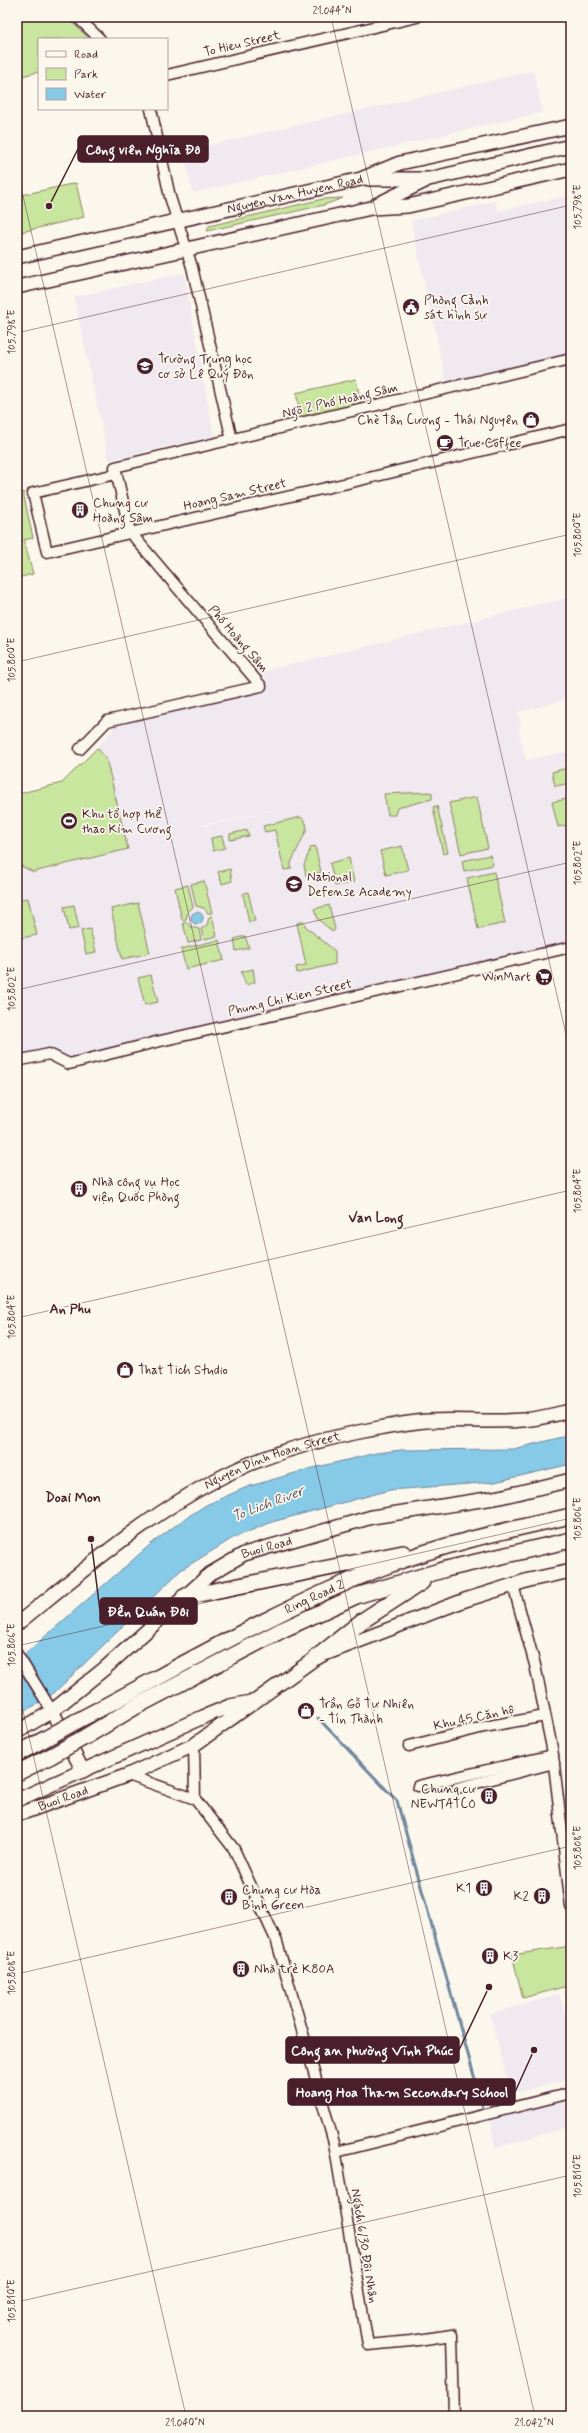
<svg xmlns="http://www.w3.org/2000/svg" width="588" height="2433" font-family="Mynerve,sans-serif">
	<style>
		.built { fill: #f0e9f0; fill-rule: evenodd }
		.green { fill: #c9e69e; stroke: #8a8264 }
		.water { fill: #87cae8; stroke: #6f869c }
		.lines { fill: none; stroke-linecap: round; stroke-linejoin: round }
		.stream { stroke: #6f869c; stroke-width: 3 }
		.minor-casing { stroke: #4a1f2b; stroke-width: 13 }
		.major-casing { stroke: #4a1f2b; stroke-width: 16 }
		.highway-casing { stroke: #4a1f2b; stroke-width: 18 }
		.minor { stroke: #fbf7ec; stroke-width: 10 }
		.major { stroke: #fbf7ec; stroke-width: 13 }
		.highway { stroke: #fbf7ec; stroke-width: 15 }
		.highway-bridge-casing { stroke: #4a1f2b; stroke-width: 18; stroke-linecap: butt }
		.highway-bridge { stroke: #fbf7ec; stroke-width: 15 }
		.ticks { fill: none; stroke: #4a1f2b; stroke-width: 1; stroke-opacity: 0.45 }
		.labels { text-anchor: middle; dominant-baseline: central; stroke-width: 3.5; stroke-linejoin: round; paint-order: stroke }
		.street-label { font-size: 13px; fill: #4a1f2b; stroke: #fbf7ec }
		.poi-label { font-size: 13px; fill: #4a1f2b; stroke: #fbf7ec; text-anchor: start }
		.neighbourhood-label { font-size: 14px; font-weight: bold; fill: #4a1f2b; stroke: #fbf7ec }
		.water-label { font-size: 14px; font-style: italic; fill: #5c5264; stroke: #fbf7ec }
		.leader { fill: none; stroke: #4a1f2b; stroke-width: 1.5 }
		.callout-dot { fill: #4a1f2b; stroke: #fbf7ec; stroke-width: 1.5 }
		.callout { fill: #4a1f2b; stroke: #4a1f2b; stroke-width: 1.5 }
		.callout-label { font-size: 14px; text-anchor: middle; font-weight: bold; fill: #fff }
		.neatline { fill: none; stroke: #4a1f2b; stroke-width: 1.5 }
		.ticks-label { font-size: 10px; text-anchor: middle; fill: #4a1f2b }
	</style>
	<rect width="100%" height="100%" fill="#fbf7ec"/>
	<filter id="ink" filterUnits="userSpaceOnUse"><feTurbulence type="fractalNoise" baseFrequency=".025" numOctaves="2"/><feDisplacementMap in="SourceGraphic" scale="8" xChannelSelector="R" yChannelSelector="G"/><feConvolveMatrix kernelMatrix="1 2 1 2 8 2 1 2 1" color-interpolation-filters="sRGB"/></filter>
	<g filter="url(#ink)">
		<g class="built">
			<polygon points="533,71 543,112 193,193 183,151"/>
			<polygon points="571,195 571,355 447,385 411,221 495,201 498,211"/>
			<polygon points="184,273 214,436 109,460 74,297"/>
			<path d="M571,597V698L518,712L521,725L518,728L526,760L571,751V942L227,1021L74,1060L60,1056L52,1049L17,1057V794L62,783L69,779L113,730L112,724L268,687L266,679L260,672ZM331,797L204,826L203,825Z"/>
			<polygon points="559,1994 571,2032 571,2039 566,2041 571,2059 571,2079 511,2094 490,2014"/>
			<polygon points="571,2098 571,2126 495,2148 490,2117"/>
		</g>
		<g class="green">
			<polygon points="17,17 67,17 89,39 39,39 39,72 17,77"/>
			<polygon points="76,183 84,217 17,233 17,196"/>
			<polygon points="343,198 324,205 207,231 209,226 323,199"/>
			<polygon points="356,379 361,403 301,417 296,393"/>
			<polygon points="23,492 33,538 24,540 33,574 17,578 17,494"/>
			<polygon points="97,748 106,758 128,849 33,872 17,864 17,794 62,783"/>
			<polygon points="571,767 571,783 555,786 552,772"/>
			<polygon points="429,792 432,793 432,799 397,808 395,815 388,815 384,794"/>
			<polygon points="477,797 488,848 461,854 449,803"/>
			<polygon points="571,798 571,824 558,827 552,802"/>
			<polygon points="437,806 448,853 443,854 433,807"/>
			<polygon points="301,817 306,823 307,829 291,863 291,869 284,870 275,830 265,832 263,826"/>
			<polygon points="247,830 249,836 230,840 230,834"/>
			<polygon points="222,836 225,848 213,851 211,838"/>
			<polygon points="315,846 321,872 306,876 304,865 311,847"/>
			<polygon points="402,846 408,870 386,875 380,851"/>
			<polygon points="490,855 493,865 464,871 462,861"/>
			<polygon points="349,858 354,882 335,886 330,863"/>
			<polygon points="230,869 232,881 222,884 218,872"/>
			<polygon points="494,872 505,923 478,929 467,878"/>
			<polygon points="204,881 212,913 208,913 204,908 196,906 191,884"/>
			<polygon points="188,885 193,907 188,912 186,919 182,920 175,888"/>
			<polygon points="248,892 255,921 249,922 243,894"/>
			<polygon points="28,898 37,935 17,939 17,900"/>
			<polygon points="138,903 150,953 122,959 111,909"/>
			<polygon points="74,905 79,928 69,930 64,907"/>
			<polygon points="329,905 335,929 333,932 318,919 314,909"/>
			<polygon points="212,916 217,936 204,939 201,929 207,925 209,917"/>
			<polygon points="303,921 306,927 335,951 335,964 297,973 296,967 306,965 297,923"/>
			<polygon points="187,922 191,927 199,929 201,940 188,943 183,923"/>
			<polygon points="90,929 96,952 86,954 81,931"/>
			<polygon points="245,936 249,948 236,951 234,939"/>
			<polygon points="219,940 224,960 186,969 181,949"/>
			<polygon points="253,969 255,982 246,985 241,972"/>
			<polygon points="151,975 158,1002 145,1005 138,978"/>
			<polygon points="571,1946 571,1985 523,1998 512,1955"/>
		</g>
		<g class="water">
			<circle cx="197" cy="918" r="6"/>
			<polygon points="571,1435 571,1464 495,1482 390,1490 272,1522 233,1538 181,1570 55,1692 40,1703 17,1714 17,1661 151,1544 183,1520 206,1505 247,1487 309,1469 376,1453 401,1450 513,1449"/>
		</g>
		<g class="lines">
			<polyline class="stream" points="318,1718 397,1801 483,2108"/>
			<g class="minor-casing">
				<g id="minor">
					<polyline points="77,17 100,39"/>
					<polyline points="167,75 417,17"/>
					<polyline points="151,109 170,197 192,267 232,440"/>
					<polyline points="116,474 33,493 47,552 352,482 571,429"/>
					<polyline points="80,749 107,721 261,686 130,532 115,467 571,359"/>
					<polyline points="17,1061 49,1054 69,1064 156,1042 571,947"/>
					<polyline points="513,1585 535,1665 552,1748 571,1907"/>
					<polyline points="17,1654 52,1711"/>
					<polyline points="194,1745 195,1799"/>
					<polyline points="409,1746 484,1727 545,1716"/>
					<polyline points="128,1775 195,1799 234,1849 277,1942 334,2143 368,2345 411,2341 452,2335 454,2416"/>
					<polyline points="418,1786 553,1755"/>
					<polyline points="457,1788 554,1763"/>
					<polyline points="336,2152 571,2093"/>
				</g>
			</g>
			<g class="major-casing">
				<g id="major">
					<polyline points="369,179 429,179 571,146"/>
					<polyline points="376,205 425,181"/>
					<path id="s1" d="M17,257L361,179L400,163L571,126"/>
					<polyline points="17,287 371,208 408,206 571,169"/>
					<path id="s2" d="M17,1624C86,1568 156,1507 238,1469C282,1449 331,1437 379,1428C395,1425 412,1422 428,1421C459,1419 491,1423 523,1420C539,1419 555,1414 571,1411"/>
					<polyline points="52,1711 83,1771"/>
					<path id="s3" d="M17,1732L52,1711L104,1669L210,1574L244,1554L372,1517L500,1497L571,1480"/>
					<polyline points="17,1800 203,1717 230,1706 251,1702"/>
					<path id="s4" d="M17,1815L128,1775L194,1745L317,1657L465,1600L529,1580L571,1571"/>
				</g>
			</g>
			<g class="highway-casing">
				<g id="highway">
					<polyline points="184,1597 403,1553"/>
					<polyline points="317,1657 362,1621 422,1582"/>
					<path id="s5" d="M75,1722C176,1669 275,1610 381,1568C443,1544 507,1530 571,1516"/>
					<polyline points="85,1737 135,1707 282,1630 356,1596 446,1569 571,1540"/>
					<polyline points="17,1754 43,1740"/>
					<polyline points="17,1773 51,1756"/>
				</g>
			</g>
			<use href="#minor" class="minor"/>
			<use href="#major" class="major"/>
			<use href="#highway" class="highway"/>
			<g class="highway-bridge-casing">
				<g id="highway-bridge">
					<polyline points="43,1740 75,1722"/>
					<polyline points="51,1756 85,1737"/>
				</g>
			</g>
			<use href="#highway-bridge" class="highway-bridge"/>
		</g>
	</g>
	<path class="ticks" d="M331,17L571,1056M17,170L535,2416M17,333L571,205M17,662L571,534M17,990L571,862M17,1318L571,1190M17,1646L571,1518M17,1685L186,2416M17,1974L571,1846M17,2302L571,2175"/>
	<defs>
		<g id="civic-disc" transform="scale(0.9)"><circle r="9.5" fill="#4a1f2b" stroke="#fbf7ec"/><path d="M-.6-6.5H3V-4.5H.6V-3L4-1V1h2V6H-6V1h2V-1L-.6-3ZM-1.2 2.5V6h2.4V2.5Z" fill="#fff"/></g>
		<g id="school-disc" transform="scale(0.9)"><circle r="9.5" fill="#4a1f2b" stroke="#fbf7ec"/><path d="M0-5L7-2L0 1L-7-2ZM-4 1L0 2.5L4 1V4Q0 6-4 4Z" fill="#fff"/></g>
		<g id="shop-disc" transform="scale(0.9)"><circle r="9.5" fill="#4a1f2b" stroke="#fbf7ec"/><path d="M-5-2.5h2.3a2.7 3.5 0 0 1 5.4 0H5L5.5 6h-11ZM-1.5-2.5h3a1.5 2.3 0 0 0-3 0Z" fill="#fff"/></g>
		<g id="cafe-disc" transform="scale(0.9)"><circle r="9.5" fill="#4a1f2b" stroke="#fbf7ec"/><path d="M-5.5-4.5H6V0H3Q3 3.5 0 3.5H-2.5Q-5.5 3.5-5.5 0ZM3-3.2v2h1.7v-2ZM-6 4.5H4V6H-6Z" fill="#fff"/></g>
		<g id="building-disc" transform="scale(0.9)"><circle r="9.5" fill="#4a1f2b" stroke="#fbf7ec"/><path d="M-4-6H4V6H1V3H-1V6H-4ZM-2.5-4.3h1.7v1.8h-1.7ZM.8-4.3h1.7v1.8H.8ZM-2.5-1h1.7V.8h-1.7ZM.8-1h1.7V.8H.8Z" fill="#fff"/></g>
		<g id="stadium-disc" transform="scale(0.9)"><circle r="9.5" fill="#4a1f2b" stroke="#fbf7ec"/><path d="M0-5a6.5 5 0 1 0 0 10a6.5 5 0 1 0 0-10ZM-3.5-1.8h7v3.6h-7Z" fill="#fff"/></g>
		<g id="university-disc" transform="scale(0.9)"><circle r="9.5" fill="#4a1f2b" stroke="#fbf7ec"/><path d="M0-5L7-2L0 1L-7-2ZM-4 1L0 2.5L4 1V4Q0 6-4 4Z" fill="#fff"/></g>
		<g id="supermarket-disc" transform="scale(0.9)"><circle r="9.5" fill="#4a1f2b" stroke="#fbf7ec"/><path d="M-6-5.5h2.5l.6 2H6L4.5 2H-2.5L-4.4-4H-6ZM-1.5 3.2a1.3 1.3 0 1 0 .1 0ZM3 3.2a1.3 1.3 0 1 0 .1 0Z" fill="#fff"/></g>
	</defs>
	<g fill-rule="evenodd">
		<use href="#civic-disc" x="411" y="307"/>
		<use href="#school-disc" x="145" y="366"/>
		<use href="#shop-disc" x="531" y="420"/>
		<use href="#cafe-disc" x="445" y="443"/>
		<use href="#building-disc" x="80" y="510"/>
		<use href="#stadium-disc" x="69" y="821"/>
		<use href="#university-disc" x="294" y="884"/>
		<use href="#supermarket-disc" x="544" y="977"/>
		<use href="#building-disc" x="79" y="1189"/>
		<use href="#shop-disc" x="125" y="1370"/>
		<use href="#shop-disc" x="306" y="1711"/>
		<use href="#building-disc" x="489" y="1796"/>
		<use href="#building-disc" x="484" y="1888"/>
		<use href="#building-disc" x="542" y="1896"/>
		<use href="#building-disc" x="229" y="1897"/>
		<use href="#building-disc" x="490" y="1956"/>
		<use href="#building-disc" x="241" y="1969"/>
	</g>
	<g class="labels">
		<g class="street-label">
			<text transform="translate(242 44) rotate(-13)">To Hieu Street</text>
			<text stroke="none"><textPath href="#s1" startOffset="285">Nguyen Van Huyen Road</textPath></text>
			<text transform="translate(340 401) rotate(-13)">Ngõ 2 Phố Hoàng Sâm</text>
			<text transform="translate(235 495) rotate(-13)">Hoang Sam Street</text>
			<text transform="translate(238 639) rotate(49)">Phố Hoàng Sâm</text>
			<text transform="translate(290 998) rotate(-13)">Phung Chi Kien Street</text>
			<text stroke="none"><textPath href="#s2" startOffset="306">Nguyen Dinh Hoan Street</textPath></text>
			<text stroke="none"><textPath href="#s3" startOffset="313">Buoi Road</textPath></text>
			<text stroke="none"><textPath href="#s5" startOffset="270">Ring Road 2</textPath></text>
			<text transform="translate(474 1718) rotate(-12)">Khu 45 Căn hộ</text>
			<text stroke="none"><textPath href="#s4" startOffset="49">Buoi Road</textPath></text>
			<text transform="translate(364 2246) rotate(81)">Ngách 6/30 Đội Nhân</text>
		</g>
		<g class="poi-label">
			<text x="424" y="300">Phòng Cảnh<tspan x="424" dy="15">sát hình sự</tspan></text>
			<text x="158" y="359">Trường Trung học<tspan x="158" dy="15">cơ sở Lê Quý Đôn</tspan></text>
			<text x="518" y="420" text-anchor="end">Chè Tân Cương - Thái Nguyên</text>
			<text x="458" y="443">True Coffee</text>
			<text x="93" y="503">Chung cư<tspan x="93" dy="15">Hoàng Sâm</tspan></text>
			<text x="82" y="814">Khu tổ hợp thể<tspan x="82" dy="15">thao Kim Cương</tspan></text>
			<text x="307" y="877">National<tspan x="307" dy="15">Defense Academy</tspan></text>
			<text x="531" y="977" text-anchor="end">WinMart</text>
			<text x="92" y="1182">Nhà công vụ Học<tspan x="92" dy="15">viện Quốc Phòng</tspan></text>
			<text x="138" y="1370">That Tich Studio</text>
			<text x="319" y="1704">Trần Gỗ Tự Nhiên<tspan x="319" dy="15">- Tín Thành</tspan></text>
			<text x="476" y="1789" text-anchor="end">Chung cư<tspan x="476" dy="15">NEWTATCO</tspan></text>
			<text x="471" y="1888" text-anchor="end">K1</text>
			<text x="242" y="1890">Chung cư Hòa<tspan x="242" dy="15">Bình Green</tspan></text>
			<text x="529" y="1896" text-anchor="end">K2</text>
			<text x="503" y="1956">K3</text>
			<text x="254" y="1969">Nhà trẻ K80A</text>
		</g>
		<g class="neighbourhood-label">
			<text x="376" y="1218">Van Long</text>
			<text x="70" y="1309">An Phu</text>
			<text x="73" y="1498">Doai Mon</text>
		</g>
		<g class="water-label">
			<text transform="translate(268 1504) rotate(-21)">To Lich River</text>
		</g>
	</g>
	<path class="leader" d="M49 206L78 149M91 1539L100 1611M489 1987L459 2050M534 2050L515 2092"/>
	<g class="callout-dot">
		<circle cx="49" cy="206" r="4"/>
		<circle cx="91" cy="1539" r="4"/>
		<circle cx="489" cy="1987" r="4"/>
		<circle cx="534" cy="2050" r="4"/>
	</g>
	<g class="callout">
		<rect x="78" y="136" width="130" height="26" rx="4"/>
		<rect x="100" y="1598" width="97" height="26" rx="4"/>
		<rect x="286" y="2037" width="173" height="26" rx="4"/>
		<rect x="288" y="2079" width="227" height="26" rx="4"/>
	</g>
	<g class="callout-label">
		<text x="143" y="154">Công viên Nghĩa Đô</text>
		<text x="148" y="1616">Đền Quán Đôi</text>
		<text x="372" y="2055">Công an phường Vĩnh Phúc</text>
		<text x="402" y="2097">Hoang Hoa Tham Secondary School</text>
	</g>
	<rect width="588" height="2433" fill="none" stroke="#fbf7ec" stroke-width="44"/>
	<rect x="38" y="38" width="130" height="72" fill="#fbf7ec" stroke="#b4a19f"/>
	<rect x="46" y="51" width="20" height="6" fill="#fbf7ec" stroke="#b4a19f"/>
	<text x="74" y="58" font-size="12" fill="#4a1f2b">Road</text>
	<rect x="46" y="68" width="20" height="12" fill="#c9e69e" stroke="#b4a19f"/>
	<text x="74" y="78" font-size="12" fill="#4a1f2b">Park</text>
	<rect x="46" y="88" width="20" height="12" fill="#87cae8" stroke="#b4a19f"/>
	<text x="74" y="98" font-size="12" fill="#4a1f2b">Water</text>
	<rect x="22" y="22" width="544" height="2389" class="neatline"/>
	<g class="ticks-label">
		<text x="332" y="14">21.044°N</text>
		<text transform="translate(577 207) rotate(-90)" y="4">105.798°E</text>
		<text transform="translate(11 332) rotate(-90)" y="4">105.798°E</text>
		<text transform="translate(577 535) rotate(-90)" y="4">105.800°E</text>
		<text transform="translate(11 660) rotate(-90)" y="4">105.800°E</text>
		<text transform="translate(577 863) rotate(-90)" y="4">105.802°E</text>
		<text transform="translate(11 989) rotate(-90)" y="4">105.802°E</text>
		<text transform="translate(577 1191) rotate(-90)" y="4">105.804°E</text>
		<text transform="translate(11 1317) rotate(-90)" y="4">105.804°E</text>
		<text transform="translate(577 1519) rotate(-90)" y="4">105.806°E</text>
		<text transform="translate(11 1645) rotate(-90)" y="4">105.806°E</text>
		<text transform="translate(577 1848) rotate(-90)" y="4">105.808°E</text>
		<text transform="translate(11 1973) rotate(-90)" y="4">105.808°E</text>
		<text transform="translate(577 2176) rotate(-90)" y="4">105.810°E</text>
		<text transform="translate(11 2301) rotate(-90)" y="4">105.810°E</text>
		<text x="185" y="2426">21.040°N</text>
		<text x="534" y="2426">21.042°N</text>
	</g>
</svg>
